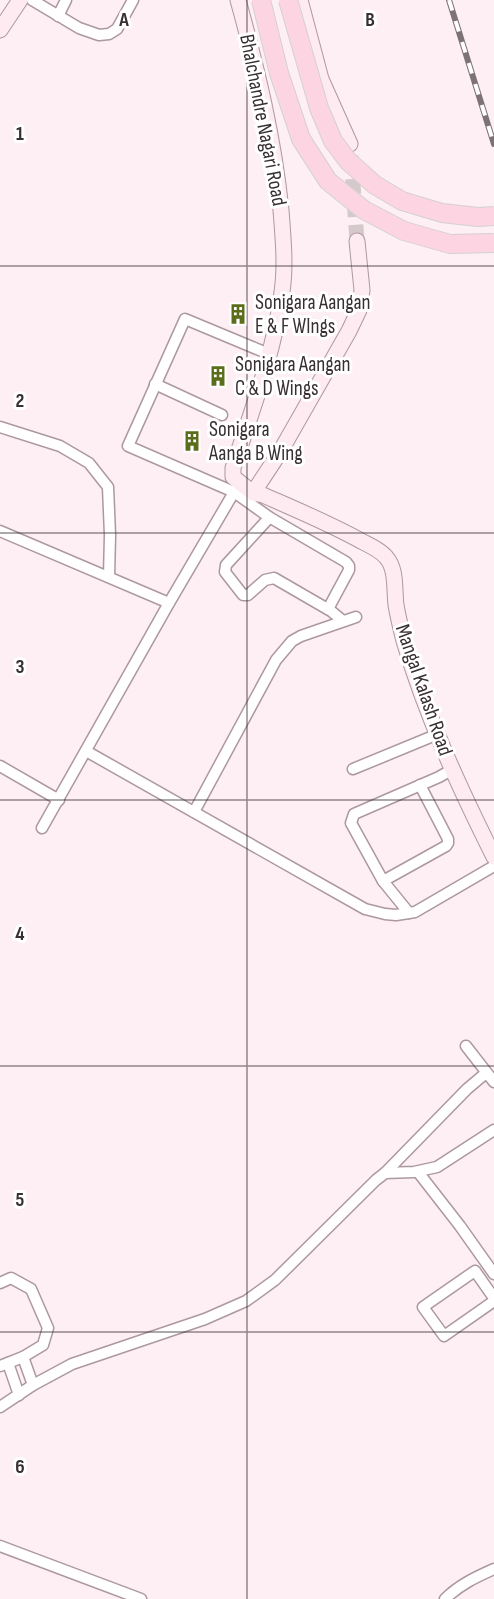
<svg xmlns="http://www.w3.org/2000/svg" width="494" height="1599" font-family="'Sofia Sans Condensed',sans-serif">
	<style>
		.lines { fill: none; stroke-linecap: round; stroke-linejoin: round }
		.secondary-tunnel { stroke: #d6c9cc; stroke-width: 15; stroke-dasharray: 15 8; stroke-linecap: butt }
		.street-casing { stroke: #ad989f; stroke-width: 13 }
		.secondary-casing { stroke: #ad989f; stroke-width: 17 }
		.street { stroke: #fff; stroke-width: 10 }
		.secondary { stroke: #feeaf1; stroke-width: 15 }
		.rail-casing { stroke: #7d7275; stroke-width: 6 }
		.rail { stroke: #fff; stroke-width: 4; stroke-dasharray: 11; stroke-linecap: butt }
		.primary-bridge-casing { stroke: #d3d1d2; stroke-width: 20; stroke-linecap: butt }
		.primary-bridge { stroke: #fdd5e2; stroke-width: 18 }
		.grid { fill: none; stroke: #382f32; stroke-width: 1.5; stroke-opacity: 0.55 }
		.labels { text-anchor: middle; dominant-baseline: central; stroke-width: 6; stroke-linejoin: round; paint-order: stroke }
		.street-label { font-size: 21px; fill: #382f32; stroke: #fff }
		.poi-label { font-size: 21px; fill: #382f32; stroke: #fff; text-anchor: start }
		.grid-label { font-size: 20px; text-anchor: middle; font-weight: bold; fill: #382f32; stroke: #fff; stroke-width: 6; stroke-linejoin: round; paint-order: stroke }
	</style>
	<rect width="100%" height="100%" fill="#fdeff3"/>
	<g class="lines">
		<polyline class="secondary-tunnel" points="351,156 357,241"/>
		<g class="street-casing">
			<g id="street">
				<polyline points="32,0 79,28 99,35 109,34 117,29 133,0"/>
				<polyline points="58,16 66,0"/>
				<polyline points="269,354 185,319 128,446 234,492 269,517 268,519 226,565 225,572 243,595 248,595 265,580 274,578 331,611 343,621"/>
				<polyline points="155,384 222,415"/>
				<polyline points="0,427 60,446 89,463 108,487 110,535 109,577"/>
				<polyline points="269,517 346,562 349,566 349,570 328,609"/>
				<polyline points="0,531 169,603"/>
				<polyline points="86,751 365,909 385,914 396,915 415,912 494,866"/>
				<polyline points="0,766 59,800"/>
				<polyline points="353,769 438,734"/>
				<polyline points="194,812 276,660 292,641 301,636 356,617"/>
				<polyline points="42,828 169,603 237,487"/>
				<polyline points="383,881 351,823 354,814 439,777 453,769"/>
				<polyline points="409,913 383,881 446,846 448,843 448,839 420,785"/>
				<polyline points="466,1046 494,1082"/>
				<polyline points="418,1172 460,1226 494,1274"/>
				<polyline points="385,1173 467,1089 486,1073"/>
				<polyline points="0,1283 11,1278 31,1289 48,1328 43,1345 23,1357 0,1366"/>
				<polyline points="494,1298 475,1271 423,1307 444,1336 494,1301"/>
				<polyline points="23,1357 33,1385"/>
				<polyline points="8,1363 19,1395"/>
				<polyline points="0,1407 33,1385 72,1364 205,1319 246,1301 275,1280 376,1180 385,1173 414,1172 437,1167 494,1130"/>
				<polyline points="0,1546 141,1599"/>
				<path d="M445,1599C459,1585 476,1577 494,1569"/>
			</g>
		</g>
		<g class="secondary-casing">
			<g id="secondary">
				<path d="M238,0C257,69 274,139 281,210C283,237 286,265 282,292C274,353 252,410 233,468V477L253,493L263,495C297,510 331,524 363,542C371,546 380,550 386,557C397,569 394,590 396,605C398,617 401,629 404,641C426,715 459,787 494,857"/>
				<polyline points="300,0 321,79 350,144"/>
				<polyline points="0,30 20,0"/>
				<polyline points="253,493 280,452 349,331 359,310 362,290 357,241"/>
			</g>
		</g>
		<use href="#street" class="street"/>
		<use href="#secondary" class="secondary"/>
		<g class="rail-casing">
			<polyline id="rail" points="449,0 494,144"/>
		</g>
		<use href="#rail" class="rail"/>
		<g class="primary-bridge-casing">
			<g id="primary-bridge">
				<polyline points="261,0 279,73 301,139 328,181 364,210 404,231 450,244 494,243"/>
				<polyline points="288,0 319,108 333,141 348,161 375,185 402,201 442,213 478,217 494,216"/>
			</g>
		</g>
		<use href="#primary-bridge" class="primary-bridge"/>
	</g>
	<path class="grid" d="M247,0V1599M0,266H494M0,533H494M0,800H494M0,1066H494M0,1332H494"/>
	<defs>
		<g id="building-bare" transform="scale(1.62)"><path d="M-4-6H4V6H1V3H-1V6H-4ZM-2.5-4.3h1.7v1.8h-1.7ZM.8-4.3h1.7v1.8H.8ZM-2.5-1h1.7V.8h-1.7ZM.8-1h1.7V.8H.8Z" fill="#5a6d1b" stroke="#fff" stroke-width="2.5" paint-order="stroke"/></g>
	</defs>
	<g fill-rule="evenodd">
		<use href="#building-bare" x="238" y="314"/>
		<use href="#building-bare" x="218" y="376"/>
		<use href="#building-bare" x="192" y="441"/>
	</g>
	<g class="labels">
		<g class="street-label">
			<text transform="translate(263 120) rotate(79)">Bhalchandre Nagari Road</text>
			<text transform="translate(424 690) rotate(71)">Mangal Kalash Road</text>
		</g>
		<g class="poi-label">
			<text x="255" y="302">Sonigara Aangan<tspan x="255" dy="24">E &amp; F WIngs</tspan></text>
			<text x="235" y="364">Sonigara Aangan<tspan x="235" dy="24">C &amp; D Wings</tspan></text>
			<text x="209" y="429">Sonigara<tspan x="209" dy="24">Aanga B Wing</tspan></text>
		</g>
	</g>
	<g class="grid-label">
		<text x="124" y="26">A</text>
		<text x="370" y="26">B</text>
		<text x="20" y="140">1</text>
		<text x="20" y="407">2</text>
		<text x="20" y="673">3</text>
		<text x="20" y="940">4</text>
		<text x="20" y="1206">5</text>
		<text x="20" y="1473">6</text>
	</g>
</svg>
